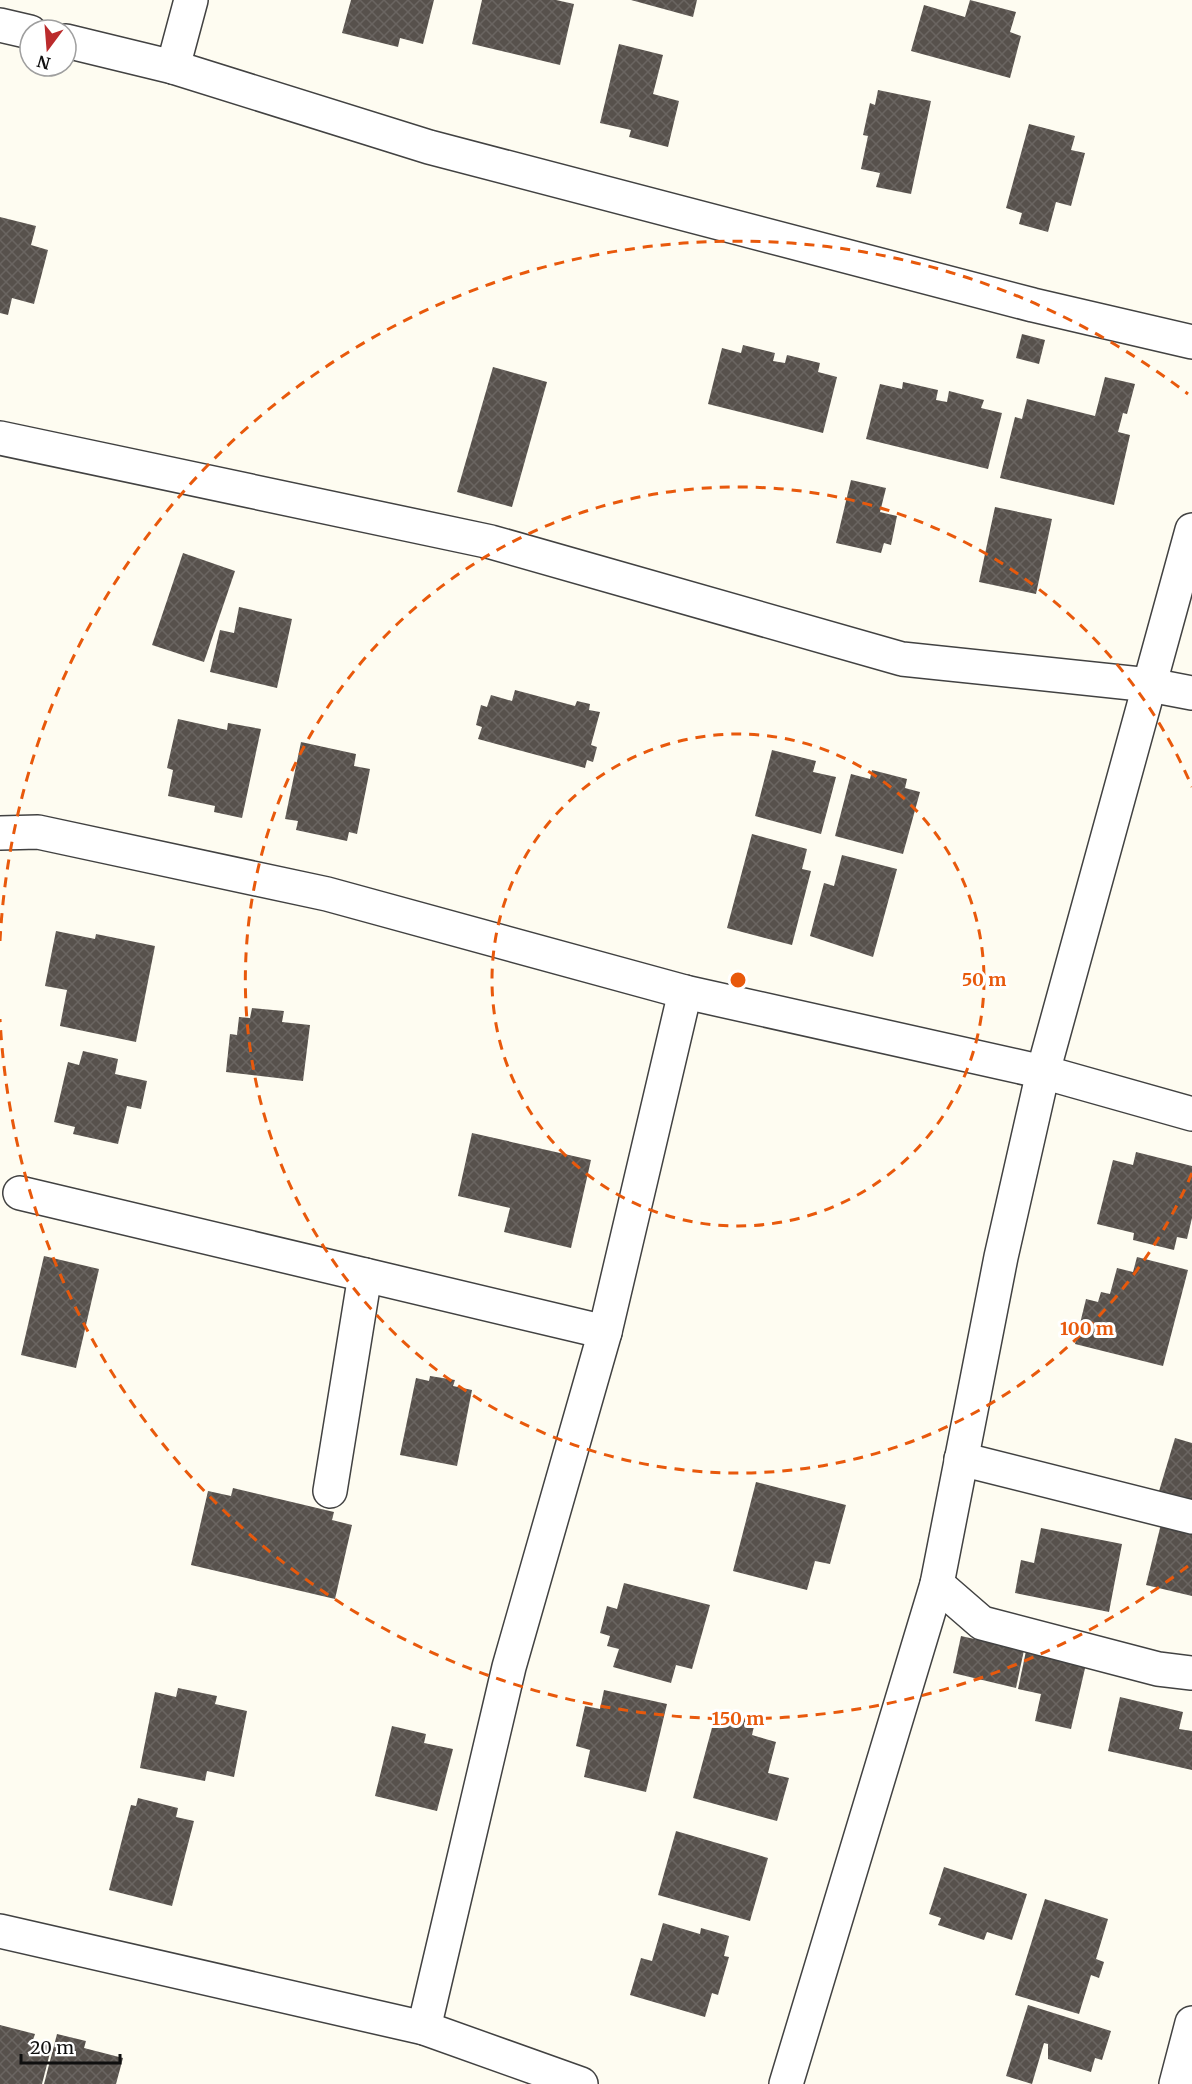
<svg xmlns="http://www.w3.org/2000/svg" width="1192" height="2084" font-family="Merriweather,serif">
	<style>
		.building { fill: url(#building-cross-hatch) }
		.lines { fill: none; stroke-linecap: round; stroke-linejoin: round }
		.street-casing { stroke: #424242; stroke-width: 36 }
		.street { stroke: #fff; stroke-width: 33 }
		.ring { fill: none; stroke: #e8590c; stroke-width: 3; stroke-dasharray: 10 8 }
		.centre { fill: #e8590c; stroke: #fff; stroke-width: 3 }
		.ring-label { font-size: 18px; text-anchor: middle; font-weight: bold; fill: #e8590c; stroke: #fff; stroke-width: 6; stroke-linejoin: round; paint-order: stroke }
	</style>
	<defs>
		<pattern id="building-cross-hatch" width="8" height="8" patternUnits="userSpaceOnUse" patternTransform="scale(1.5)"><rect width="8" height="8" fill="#57514c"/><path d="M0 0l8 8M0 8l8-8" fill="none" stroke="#6a6561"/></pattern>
	</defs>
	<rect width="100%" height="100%" fill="#fefcf1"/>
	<g class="building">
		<polygon points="351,0 434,0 423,44 400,38 398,47 342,33"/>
		<polygon points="482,0 556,0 574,4 560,65 472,44"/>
		<polygon points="631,0 697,0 693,17"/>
		<polygon points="970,0 1016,12 1010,32 1021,36 1010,78 911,51 924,5 965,17"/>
		<polygon points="619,44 663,55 653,94 679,101 668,147 629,137 631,130 600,123"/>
		<polygon points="878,90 931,101 911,194 876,187 880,173 861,169 868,136 863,135 870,103 875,105"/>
		<polygon points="1029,124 1075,136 1071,150 1085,153 1071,206 1056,202 1048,232 1019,224 1022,213 1006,208"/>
		<polygon points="0,217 36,226 31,245 48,250 34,304 12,298 8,315 0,313"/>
		<polygon points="1022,334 1045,340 1039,364 1016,358"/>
		<polygon points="743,345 775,353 773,361 785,363 787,355 820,363 818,372 837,377 823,433 708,404 722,348 741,353"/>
		<polygon points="493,367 547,382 512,507 457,492"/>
		<polygon points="1105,377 1135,384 1127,414 1123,413 1118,432 1130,435 1114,505 1000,478 1015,417 1022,419 1027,399 1095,416"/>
		<polygon points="903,382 938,390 936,400 947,402 949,391 984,400 981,408 1002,413 988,469 866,439 880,384 902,389"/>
		<polygon points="851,480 886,488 880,512 897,516 891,545 884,543 881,553 836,543"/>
		<polygon points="995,507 1052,519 1036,594 979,582"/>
		<polygon points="183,553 235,571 204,662 152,645"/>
		<polygon points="239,607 292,619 277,688 210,672 220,630 234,633"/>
		<polygon points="515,690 575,706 577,701 590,704 589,710 600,712 591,745 597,747 593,762 587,760 585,768 478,739 482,727 476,725 481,705 487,707 491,695 512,701"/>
		<polygon points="178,719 227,730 228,723 261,729 242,818 214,812 215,806 168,796 173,770 167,768"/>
		<polygon points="301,742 356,754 354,766 370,769 357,834 349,832 347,841 296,830 298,821 285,819"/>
		<polygon points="772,750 816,761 813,772 836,777 821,834 755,816"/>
		<polygon points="872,770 907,779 905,788 920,792 903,854 835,836 851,774 870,779"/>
		<polygon points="752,834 807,849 802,869 811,871 792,945 727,928"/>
		<polygon points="842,855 897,869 873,957 810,936 824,883 834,886"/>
		<polygon points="56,931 95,939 96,934 155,946 136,1042 60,1026 67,990 45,986"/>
		<polygon points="252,1008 284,1011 282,1022 310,1025 303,1081 226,1072 230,1034 237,1035 239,1017 250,1018"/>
		<polygon points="83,1051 118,1059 115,1074 147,1081 141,1109 127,1106 118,1144 73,1134 75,1127 54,1122 68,1062 79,1065"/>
		<polygon points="472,1133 591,1160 571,1248 504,1232 510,1208 458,1196"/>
		<polygon points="1136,1152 1192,1166 1192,1218 1187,1239 1177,1237 1174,1250 1133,1240 1134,1233 1097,1224 1113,1160 1133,1165"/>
		<polygon points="44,1256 99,1269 76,1368 21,1355"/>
		<polygon points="1137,1257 1188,1270 1163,1366 1075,1344 1086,1299 1098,1302 1101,1292 1110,1294 1117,1268 1133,1272"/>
		<polygon points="430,1376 455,1380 453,1386 472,1390 457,1466 400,1455 416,1378 429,1381"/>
		<polygon points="1175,1438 1192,1443 1192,1508 1157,1498"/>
		<polygon points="756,1482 846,1505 830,1564 815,1561 807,1590 733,1571"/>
		<polygon points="233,1488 334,1512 332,1520 352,1525 335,1599 191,1565 208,1491 231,1496"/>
		<polygon points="1161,1524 1192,1531 1192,1596 1146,1585"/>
		<polygon points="1041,1528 1122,1544 1109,1612 1015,1593 1021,1560 1034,1563"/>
		<polygon points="624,1583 710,1605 692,1669 676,1665 671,1683 613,1667 619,1649 607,1646 610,1636 600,1633 607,1606 617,1609"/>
		<polygon points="961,1636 1024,1650 1016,1688 953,1673"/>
		<polygon points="1026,1651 1086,1664 1071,1729 1035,1721 1041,1694 1018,1689"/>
		<polygon points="178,1688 217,1696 215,1704 247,1711 234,1777 207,1771 205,1781 140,1768 155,1692 176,1697"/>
		<polygon points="604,1690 667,1704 646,1792 584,1777 590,1750 576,1746 585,1706 600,1709"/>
		<polygon points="1120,1697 1183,1712 1179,1729 1192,1731 1192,1770 1108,1751"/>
		<polygon points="725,1713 755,1722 752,1735 776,1742 768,1773 789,1778 777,1821 693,1798 713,1724 721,1726"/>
		<polygon points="392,1726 426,1734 424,1743 453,1749 437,1811 375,1796"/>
		<polygon points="138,1798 178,1808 176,1817 194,1821 172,1906 109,1890 131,1805 136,1806"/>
		<polygon points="676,1831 768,1858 750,1921 658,1895"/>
		<polygon points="944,1867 1027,1894 1012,1940 987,1932 984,1940 938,1925 941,1918 929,1914"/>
		<polygon points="1045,1899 1108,1919 1096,1959 1104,1962 1099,1978 1091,1975 1079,2014 1015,1995"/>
		<polygon points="663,1923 700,1934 701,1928 729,1936 724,1956 729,1957 718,1995 712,1993 705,2017 630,1995 641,1958 652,1961"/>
		<polygon points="1028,2005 1111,2031 1102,2060 1095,2058 1091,2072 1048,2059 1048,2044 1044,2043 1032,2084 1006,2076"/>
		<polygon points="0,2025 35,2034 33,2040 52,2045 42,2084 0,2084"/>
		<polygon points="57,2034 86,2041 84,2048 123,2058 116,2084 44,2084"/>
	</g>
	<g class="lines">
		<g class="street-casing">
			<g id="street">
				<polyline points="0,25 30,32"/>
				<polyline points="66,41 173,67 429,147 1033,305 1192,342"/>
				<polyline points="173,67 191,0"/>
				<polyline points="0,438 491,542 902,659 1150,685 1192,693"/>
				<polyline points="0,833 38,832 327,894 685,992 1043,1072 1192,1114"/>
				<polyline points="20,1193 605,1332"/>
				<polyline points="961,1459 1192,1517"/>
				<polyline points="330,1491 365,1275"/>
				<polyline points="937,1584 982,1623 1158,1669 1192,1673"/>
				<polyline points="0,1931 424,2028 581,2084"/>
				<polyline points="424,2028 509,1667 605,1332 685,992"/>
				<polyline points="786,2084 937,1584 1001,1257 1043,1072 1192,530"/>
				<polyline points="1176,2084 1192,2023"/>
			</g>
		</g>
		<use href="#street" class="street"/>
	</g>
	<g class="ring">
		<circle cx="738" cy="980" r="246"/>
		<path d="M1192 1173A493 493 0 1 1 1192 787"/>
		<path d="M1188 1566A739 739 0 0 1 0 1019M0 941A739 739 0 0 1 1188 394"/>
	</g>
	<circle cx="738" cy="980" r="9" class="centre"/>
	<g class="ring-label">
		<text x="984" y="986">50 m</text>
		<text x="1087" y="1335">100 m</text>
		<text x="738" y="1725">150 m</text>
	</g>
	<g transform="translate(48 48) rotate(196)"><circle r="28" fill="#ffffff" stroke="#9f9f9f" stroke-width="1.5"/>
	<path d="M0-4.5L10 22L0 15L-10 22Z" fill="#bb2b2c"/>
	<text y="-9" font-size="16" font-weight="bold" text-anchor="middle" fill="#0f0f0f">N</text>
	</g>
	<path d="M21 2054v9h99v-9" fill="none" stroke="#0f0f0f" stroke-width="3"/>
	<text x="30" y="2054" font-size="18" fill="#0f0f0f" stroke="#ffffff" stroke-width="4.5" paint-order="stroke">20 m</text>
</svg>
